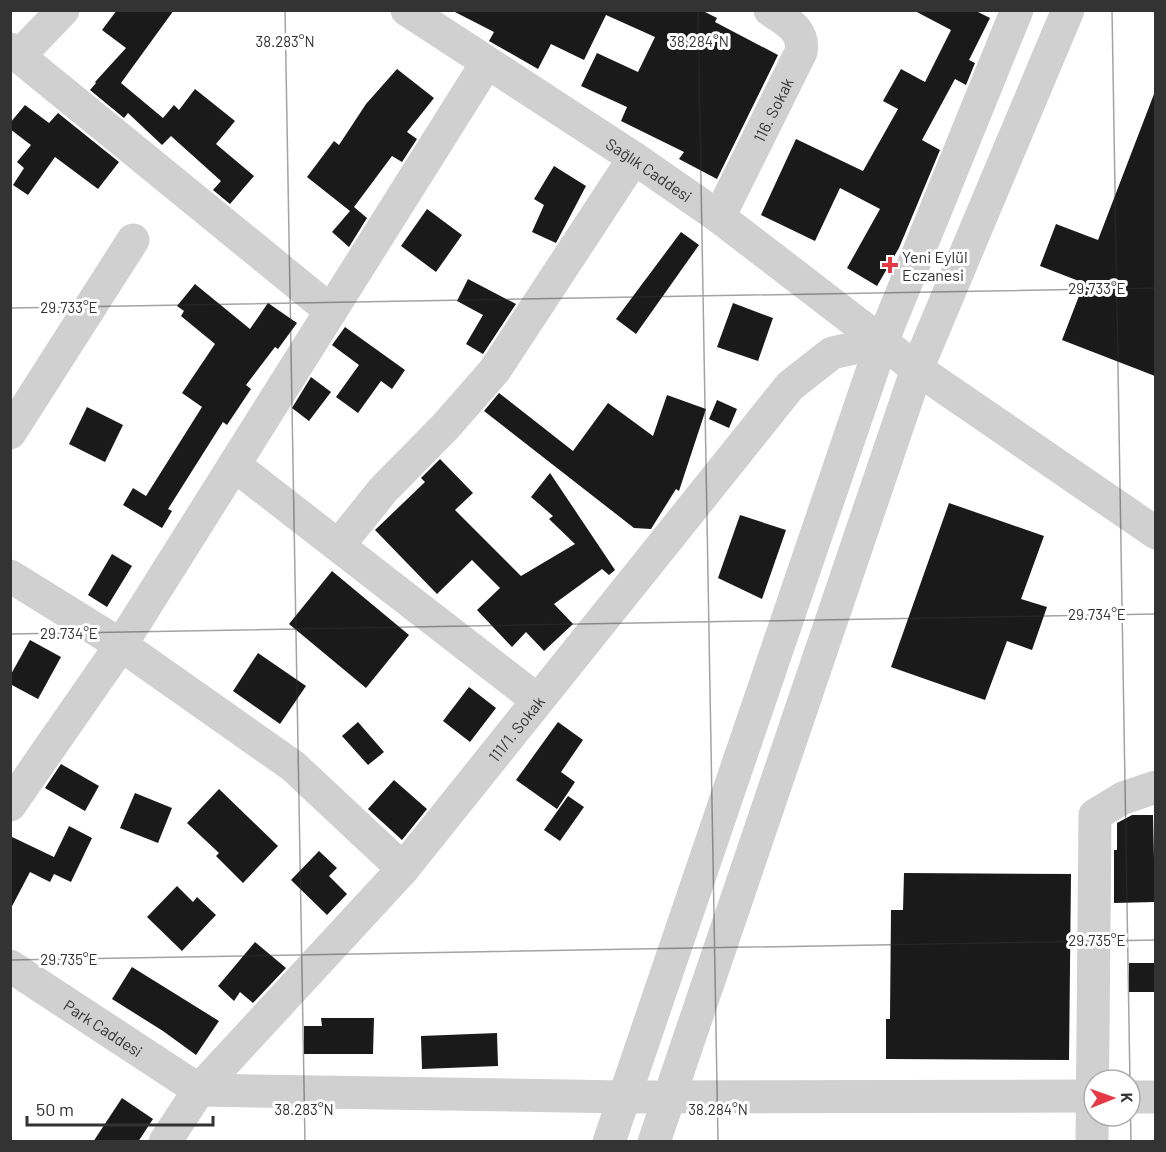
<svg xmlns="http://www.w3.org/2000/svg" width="1166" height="1152" font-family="Barlow,sans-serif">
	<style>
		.building { fill: #1a1a1a }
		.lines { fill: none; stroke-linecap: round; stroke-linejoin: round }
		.minor { stroke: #d0d0d0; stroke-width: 33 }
		.ticks { fill: none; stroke: #333; stroke-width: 1.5; stroke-opacity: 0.45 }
		.poi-dot { fill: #e63946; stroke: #fff; stroke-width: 2 }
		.labels { text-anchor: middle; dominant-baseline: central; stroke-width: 6; stroke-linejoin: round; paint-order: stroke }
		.street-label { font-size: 16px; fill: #333; stroke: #fff }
		.poi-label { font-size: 16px; fill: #333; stroke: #fff; text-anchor: start }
		.ticks-label { font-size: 15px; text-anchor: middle; fill: #333; stroke: #fff; stroke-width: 6; stroke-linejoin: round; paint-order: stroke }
	</style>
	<rect width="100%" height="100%" fill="#fff"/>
	<g class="building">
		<polygon points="117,10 174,10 121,83 163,118 174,105 179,110 195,89 235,121 216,144 254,176 230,204 213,190 221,181 171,136 162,145 128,113 124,118 90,90 96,83 95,82 126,48 102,30"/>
		<polygon points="451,10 701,10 717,18 715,22 778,55 717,179 679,159 684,152 621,121 627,107 581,86 597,53 638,72 655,37 606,15 584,60 551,44 538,69 489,41 494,32"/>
		<polygon points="913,10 974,10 990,18 969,60 975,63 966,85 955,79 922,140 940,150 899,248 877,286 847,268 880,209 840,188 815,241 761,215 796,139 863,171 898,109 883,101 901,69 925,82 951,30"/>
		<polygon points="397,69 434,98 407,132 417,139 402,162 392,156 354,207 367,218 349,247 332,232 350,211 307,177 334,141 339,145 366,104"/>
		<polygon points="1154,94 1155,94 1155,376 1062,340 1084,283 1040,266 1056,224 1098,240"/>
		<polygon points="25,105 49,123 58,113 119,162 98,189 55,157 28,195 13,185 24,168 17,162 31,145 10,129 10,123"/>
		<polygon points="554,166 586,186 556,243 532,232 544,205 534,199"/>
		<polygon points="427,209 462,235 436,272 401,246"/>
		<polygon points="681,232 699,245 636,334 616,319"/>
		<polygon points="468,279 516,304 483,354 466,344 483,315 457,301"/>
		<polygon points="195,284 250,329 268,303 297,323 278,349 275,347 246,385 251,389 227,425 223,422 168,509 172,511 162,528 123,505 133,488 146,496 202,407 182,393 215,344 181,316 184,311 177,306"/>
		<polygon points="733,303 773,318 758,361 717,347"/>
		<polygon points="345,327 405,370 392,389 381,381 358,413 336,397 359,365 332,345"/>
		<polygon points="311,377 331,392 309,421 292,408"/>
		<polygon points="499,393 573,451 608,403 653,436 667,395 706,409 679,491 676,489 651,529 634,528 484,411"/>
		<polygon points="717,400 737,409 729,428 709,419"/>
		<polygon points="87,407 123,425 105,462 69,444"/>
		<polygon points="440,459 473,493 455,510 521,576 575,544 549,519 553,516 531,497 550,473 615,570 609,575 602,569 554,604 573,624 544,651 526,632 512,647 477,610 500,588 472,560 437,594 375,530 425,482 421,478"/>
		<polygon points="949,503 1044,536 1021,599 1047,607 1032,650 1007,641 985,700 891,667"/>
		<polygon points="740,515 786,530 762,599 718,578"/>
		<polygon points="112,554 132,566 107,607 88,595"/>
		<polygon points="332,571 409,635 366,688 289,624"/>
		<polygon points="30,640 61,657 38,699 10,684 10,676"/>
		<polygon points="258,653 306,686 280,724 233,691"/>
		<polygon points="469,687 496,708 470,742 443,721"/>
		<polygon points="358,722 384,752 368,765 342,736"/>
		<polygon points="558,722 583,740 561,772 575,782 557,809 516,780"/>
		<polygon points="61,764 99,786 85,811 45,788"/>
		<polygon points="394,780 427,809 402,840 368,809"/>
		<polygon points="219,789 278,846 243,883 216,856 219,853 187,823"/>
		<polygon points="135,793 172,808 158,843 120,828"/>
		<polygon points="568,796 584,807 560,841 544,830"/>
		<polygon points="1132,815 1153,815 1155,902 1114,903 1114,850 1117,850 1117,823"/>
		<polygon points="69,826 92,838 71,882 54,874 50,882 30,872 10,910 10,836 54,857"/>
		<polygon points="319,851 337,868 329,876 347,894 327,915 291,880"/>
		<polygon points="904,873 1071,874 1069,1060 886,1059 886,1019 890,1019 891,910 903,910"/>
		<polygon points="177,886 193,902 197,897 216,915 182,951 147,917"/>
		<polygon points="255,942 286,968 253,1003 240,992 234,1001 218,986"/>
		<rect x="1129" y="963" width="26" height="29"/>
		<polygon points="132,967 219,1021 196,1055 163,1031 112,999"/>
		<polygon points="321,1018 374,1018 373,1054 304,1054 304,1026 322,1026"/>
		<polygon points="497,1033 498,1066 422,1069 421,1036"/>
		<polygon points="122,1098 153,1119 138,1142 93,1142"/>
	</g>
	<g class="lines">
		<g class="minor">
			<path id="s1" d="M407,10L634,158L719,217L917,369L1156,533"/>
			<polyline points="10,49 331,311"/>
			<polyline points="19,56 63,10"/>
			<path id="s2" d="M719,217L801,52C805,30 786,21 770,10"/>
			<polyline points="10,433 133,240"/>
			<polyline points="234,465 536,699"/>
			<polyline points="339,545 383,490 446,426 495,370 634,158"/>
			<polyline points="10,576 121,645 293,766 403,869"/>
			<polyline points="10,805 121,645 486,64"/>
			<path id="s3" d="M10,966L199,1090L625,1097L1094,1096"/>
			<polyline points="1130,1097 1156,1097"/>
			<path id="s4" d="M165,1142L199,1090L403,869L790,386L832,353L882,342"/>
			<polyline points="609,1142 882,342 1017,10"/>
			<polyline points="654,1142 917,369 1068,10"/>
			<polyline points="1092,1142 1095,815 1123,798 1156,787"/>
		</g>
	</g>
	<path class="ticks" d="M285,10L305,1142M698,10L718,1142M1112,10L1131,1142M10,308L1156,288M10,634L1156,614M10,960L1156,940"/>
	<path class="poi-dot" d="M887 256h6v6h6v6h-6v6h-6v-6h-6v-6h6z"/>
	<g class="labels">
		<g class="street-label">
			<text stroke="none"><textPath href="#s2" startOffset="120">116. Sokak</textPath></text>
			<text stroke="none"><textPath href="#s1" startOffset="290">Sağlık Caddesi</textPath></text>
			<text stroke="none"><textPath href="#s4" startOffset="543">111/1. Sokak</textPath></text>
			<text stroke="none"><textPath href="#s3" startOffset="112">Park Caddesi</textPath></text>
		</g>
		<g class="poi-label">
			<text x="902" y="256">Yeni Eylül<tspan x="902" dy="18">Eczanesi</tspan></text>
		</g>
	</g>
	<g class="ticks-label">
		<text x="285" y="47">38.283°N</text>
		<text x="699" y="47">38.284°N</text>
		<text x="1097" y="294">29.733°E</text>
		<text x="69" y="313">29.733°E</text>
		<text x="1097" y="620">29.734°E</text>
		<text x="69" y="639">29.734°E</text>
		<text x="1097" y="946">29.735°E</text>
		<text x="69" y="965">29.735°E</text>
		<text x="304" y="1115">38.283°N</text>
		<text x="718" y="1115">38.284°N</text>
	</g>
	<rect width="1166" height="1152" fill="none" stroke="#333333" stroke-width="24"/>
	<g transform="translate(1112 1098) rotate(89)"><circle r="28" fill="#ffffff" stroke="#adadad" stroke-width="1.5"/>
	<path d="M0-4.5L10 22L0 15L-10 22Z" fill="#e63946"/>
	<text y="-9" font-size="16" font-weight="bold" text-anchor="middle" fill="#333333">K</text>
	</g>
	<path d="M27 1116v9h186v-9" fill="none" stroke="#333333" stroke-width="3"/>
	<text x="36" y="1116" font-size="18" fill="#333333" stroke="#ffffff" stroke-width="4.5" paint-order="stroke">50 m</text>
</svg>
